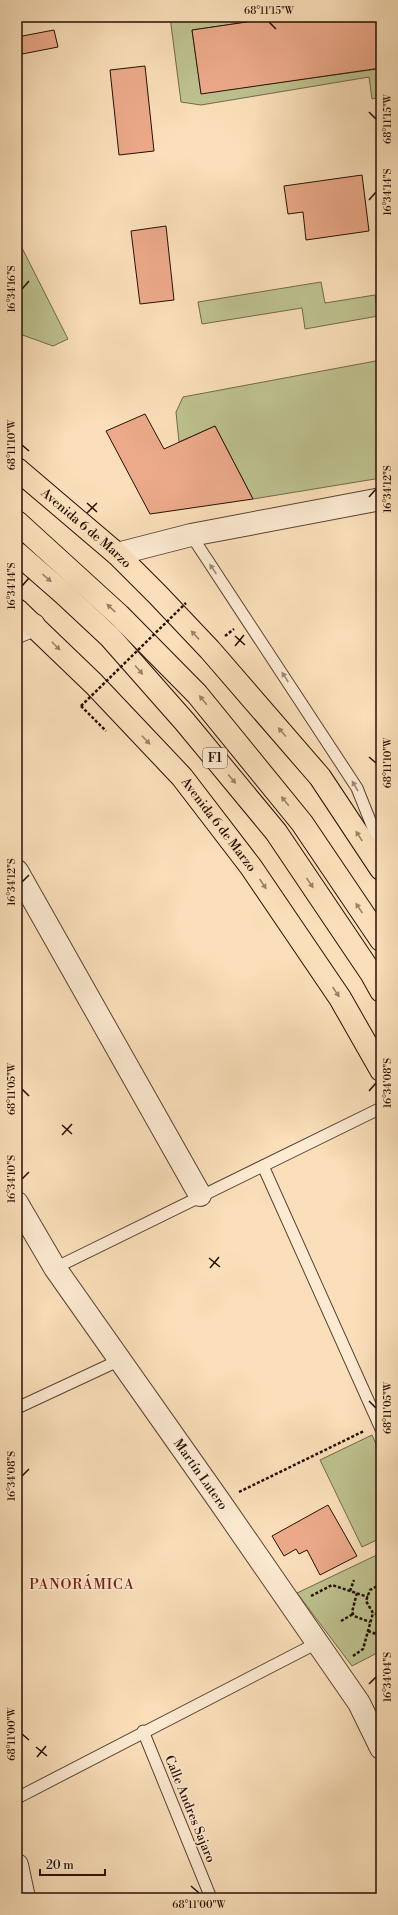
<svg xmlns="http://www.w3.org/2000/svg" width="398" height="1915" font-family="'Libre Bodoni',serif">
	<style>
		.green { fill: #bec290; stroke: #726949 }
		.building { fill: #ecaa8a; stroke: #261002 }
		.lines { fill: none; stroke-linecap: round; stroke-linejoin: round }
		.service-casing { stroke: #5b4430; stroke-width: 13 }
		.minor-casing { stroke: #5b4430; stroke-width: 24 }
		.primary-casing { stroke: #261002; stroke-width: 24 }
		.trunk-casing { stroke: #261002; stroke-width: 24 }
		.path { stroke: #261002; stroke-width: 2.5; stroke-dasharray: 3 2; stroke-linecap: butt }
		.service { stroke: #fcead2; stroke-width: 11 }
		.minor { stroke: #fcead2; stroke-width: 22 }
		.primary { stroke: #fadfba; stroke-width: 22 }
		.trunk { stroke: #fadfba; stroke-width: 22 }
		.path-bridge { stroke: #261002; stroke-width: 2.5; stroke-dasharray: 3 2; stroke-linecap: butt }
		.oneway { fill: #9c8874 }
		.oneway2 { fill: #9b8267 }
		.ticks { fill: none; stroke: #261002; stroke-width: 1.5 }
		.labels { text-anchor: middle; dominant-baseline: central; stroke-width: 3; stroke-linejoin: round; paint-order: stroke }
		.shield { fill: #fcead2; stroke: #665140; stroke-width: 1 }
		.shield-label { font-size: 12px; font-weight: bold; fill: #261002 }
		.street-label { font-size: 13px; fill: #261002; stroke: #fcead2 }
		.neighbourhood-label { font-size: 14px; letter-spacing: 1px; fill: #7a1f14; stroke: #fcead2 }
		.neatline { fill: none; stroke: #261002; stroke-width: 1.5 }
		.ticks-label { font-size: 10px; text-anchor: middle; fill: #261002 }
	</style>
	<rect width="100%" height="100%" fill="#fadfba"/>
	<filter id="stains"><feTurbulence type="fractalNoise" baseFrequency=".005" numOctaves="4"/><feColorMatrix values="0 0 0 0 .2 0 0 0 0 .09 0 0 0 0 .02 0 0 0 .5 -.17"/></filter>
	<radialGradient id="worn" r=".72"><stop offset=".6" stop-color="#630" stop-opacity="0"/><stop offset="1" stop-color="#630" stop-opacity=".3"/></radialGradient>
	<g class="green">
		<polygon points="170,17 281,17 192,30 201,93 378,69 381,97 372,99 369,77 201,105 181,102"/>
		<polygon points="17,238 68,339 53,346 17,333"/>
		<polygon points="321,282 325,303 375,295 378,316 305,329 302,308 202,324 198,302"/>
		<polygon points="381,360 381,478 253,499 215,426 179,442 176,412 183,397"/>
		<polygon points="372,1435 381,1455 381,1538 362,1547 320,1460"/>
		<polygon points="381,1553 381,1651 352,1666 297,1593"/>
	</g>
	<g class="building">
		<polygon points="281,17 381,17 381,68 201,94 192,30"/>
		<polygon points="54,30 58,47 17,55 17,37"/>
		<polygon points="145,66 154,151 119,155 110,70"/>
		<polygon points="362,175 369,231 306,240 303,212 288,214 284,186"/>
		<polygon points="166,226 174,300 140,304 131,231"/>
		<polygon points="145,414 164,449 215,426 253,499 150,514 106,431"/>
		<polygon points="328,1505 357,1556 320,1575 307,1550 299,1554 296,1549 284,1556 272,1536"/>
	</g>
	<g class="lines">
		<g class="service-casing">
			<g id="service">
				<polyline points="191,535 357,788 381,848"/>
				<polyline points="263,1166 381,1429"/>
				<polyline points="55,1268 381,1108"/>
				<polyline points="17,1408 120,1360"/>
				<polyline points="143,1731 211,1898"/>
				<polyline points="17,1798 317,1643"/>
			</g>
		</g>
		<g class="minor-casing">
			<g id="minor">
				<polyline points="117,554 191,535 381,499"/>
				<polyline points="17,632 34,625"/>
				<polyline points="17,871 200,1195"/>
				<path id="s1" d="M17,1203L55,1268L220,1502L359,1703L381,1748"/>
				<polyline points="17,1865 24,1898"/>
			</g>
		</g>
		<g class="primary-casing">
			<g id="primary">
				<path id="s2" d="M17,469L117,554L158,595L210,650L320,777L381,869"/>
				<path id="s3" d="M17,610L94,684L182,777L251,867L340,998L381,1070"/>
			</g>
		</g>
		<g class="trunk-casing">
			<g id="trunk">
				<polyline points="17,522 119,615 197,694 302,823 381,940"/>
				<polyline points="17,553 64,594 110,637 185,722 276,832 371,973 381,991"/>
			</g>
		</g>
		<g class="path">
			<polyline points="225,636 234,629"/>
			<polyline points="81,706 106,731"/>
			<polyline points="239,1492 364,1431"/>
			<polyline points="378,1567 381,1568"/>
			<polyline points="381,1584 370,1590 366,1601 373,1613 381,1615"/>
			<polyline points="350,1591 354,1580"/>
			<polyline points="357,1593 352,1612 354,1616 370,1622"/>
			<polyline points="311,1596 332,1585 368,1597"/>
			<polyline points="341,1621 353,1614"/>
			<polyline points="368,1631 379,1635 381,1634"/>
			<polyline points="353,1656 363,1649 373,1613"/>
		</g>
		<use href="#service" class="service"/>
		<use href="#minor" class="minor"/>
		<use href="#primary" class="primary"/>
		<use href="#trunk" class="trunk"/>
		<polyline class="path-bridge" points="81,706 186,603"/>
	</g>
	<defs><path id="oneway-solid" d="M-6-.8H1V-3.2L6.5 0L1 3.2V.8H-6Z"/></defs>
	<g class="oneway">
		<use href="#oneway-solid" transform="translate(213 569) rotate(-124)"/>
		<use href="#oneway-solid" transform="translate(285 677) rotate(-123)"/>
		<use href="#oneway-solid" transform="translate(355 786) rotate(-120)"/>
	</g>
	<g class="oneway2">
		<use href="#oneway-solid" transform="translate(47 578) rotate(41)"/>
		<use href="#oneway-solid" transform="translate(111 608) rotate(-137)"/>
		<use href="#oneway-solid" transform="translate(195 635) rotate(-133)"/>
		<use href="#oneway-solid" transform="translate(56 646) rotate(45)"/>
		<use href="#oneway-solid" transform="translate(139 670) rotate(49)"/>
		<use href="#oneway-solid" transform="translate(203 700) rotate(-129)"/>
		<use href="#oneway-solid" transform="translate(282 732) rotate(-131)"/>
		<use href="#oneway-solid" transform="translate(146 740) rotate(46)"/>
		<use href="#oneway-solid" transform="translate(232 779) rotate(50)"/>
		<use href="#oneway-solid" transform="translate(285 801) rotate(-129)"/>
		<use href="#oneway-solid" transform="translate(359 836) rotate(-123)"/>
		<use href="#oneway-solid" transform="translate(310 883) rotate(56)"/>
		<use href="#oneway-solid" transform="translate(263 884) rotate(56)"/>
		<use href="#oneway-solid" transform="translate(359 908) rotate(-124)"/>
		<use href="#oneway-solid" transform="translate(336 992) rotate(56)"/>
	</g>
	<path class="ticks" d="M269,22L276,29M369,112L376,119M369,200L376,192M22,289L29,281M22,445L29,451M369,497L376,489M87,503L97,512M87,513L97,503M22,586L29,578M235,636L245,645M235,646L244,635M369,757L376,763M22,882L29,875M22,1089L29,1096M369,1091L376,1083M62,1125L72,1134M62,1135L72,1124M22,1179L29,1172M209,1258L220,1267M210,1268L219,1257M369,1401L376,1408M22,1476L29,1469M369,1684L376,1677M22,1734L29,1740M36,1747L47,1756M37,1757L46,1746M191,1886L199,1893"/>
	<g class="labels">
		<rect class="shield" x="203" y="748" width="24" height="20" rx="3"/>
		<g class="shield-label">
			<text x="215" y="758">F1</text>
		</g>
		<g class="street-label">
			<text stroke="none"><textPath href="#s2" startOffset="91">Avenida 6 de Marzo</textPath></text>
			<text stroke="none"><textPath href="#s3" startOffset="295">Avenida 6 de Marzo</textPath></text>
			<text stroke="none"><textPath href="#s1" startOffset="328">Martín Lutero</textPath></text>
			<text transform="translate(190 1809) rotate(68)">Calle Andres Sajaro</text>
		</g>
		<g class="neighbourhood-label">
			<text x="82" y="1585">PANORÁMICA</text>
		</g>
	</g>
	<rect width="398" height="1915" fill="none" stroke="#fadfba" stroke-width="44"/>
	<path d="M40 1869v6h65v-6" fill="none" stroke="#261002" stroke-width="2"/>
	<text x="46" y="1869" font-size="12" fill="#261002" stroke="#fcead2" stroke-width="3" paint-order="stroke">20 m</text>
	<rect x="22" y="22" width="354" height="1871" class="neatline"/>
	<g class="ticks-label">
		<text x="269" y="14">68°11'15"W</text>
		<text transform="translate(387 119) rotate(-90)" y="4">68°11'15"W</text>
		<text transform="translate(387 192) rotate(-90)" y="4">16°34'14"S</text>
		<text transform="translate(11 289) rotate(-90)" y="4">16°34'16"S</text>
		<text transform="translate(11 445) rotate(-90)" y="4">68°11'10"W</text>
		<text transform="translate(387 489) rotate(-90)" y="4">16°34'12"S</text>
		<text transform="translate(11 586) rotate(-90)" y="4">16°34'14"S</text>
		<text transform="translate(387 763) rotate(-90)" y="4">68°11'10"W</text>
		<text transform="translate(11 882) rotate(-90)" y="4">16°34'12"S</text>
		<text transform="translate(387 1083) rotate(-90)" y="4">16°34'08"S</text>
		<text transform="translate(11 1089) rotate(-90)" y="4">68°11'05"W</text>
		<text transform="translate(11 1179) rotate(-90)" y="4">16°34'10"S</text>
		<text transform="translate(387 1408) rotate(-90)" y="4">68°11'05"W</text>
		<text transform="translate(11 1476) rotate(-90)" y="4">16°34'08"S</text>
		<text transform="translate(387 1677) rotate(-90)" y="4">16°34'04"S</text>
		<text transform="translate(11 1734) rotate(-90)" y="4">68°11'00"W</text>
		<text x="199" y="1908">68°11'00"W</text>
	</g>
	<rect width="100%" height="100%" filter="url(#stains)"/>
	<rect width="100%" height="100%" fill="url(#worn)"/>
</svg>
